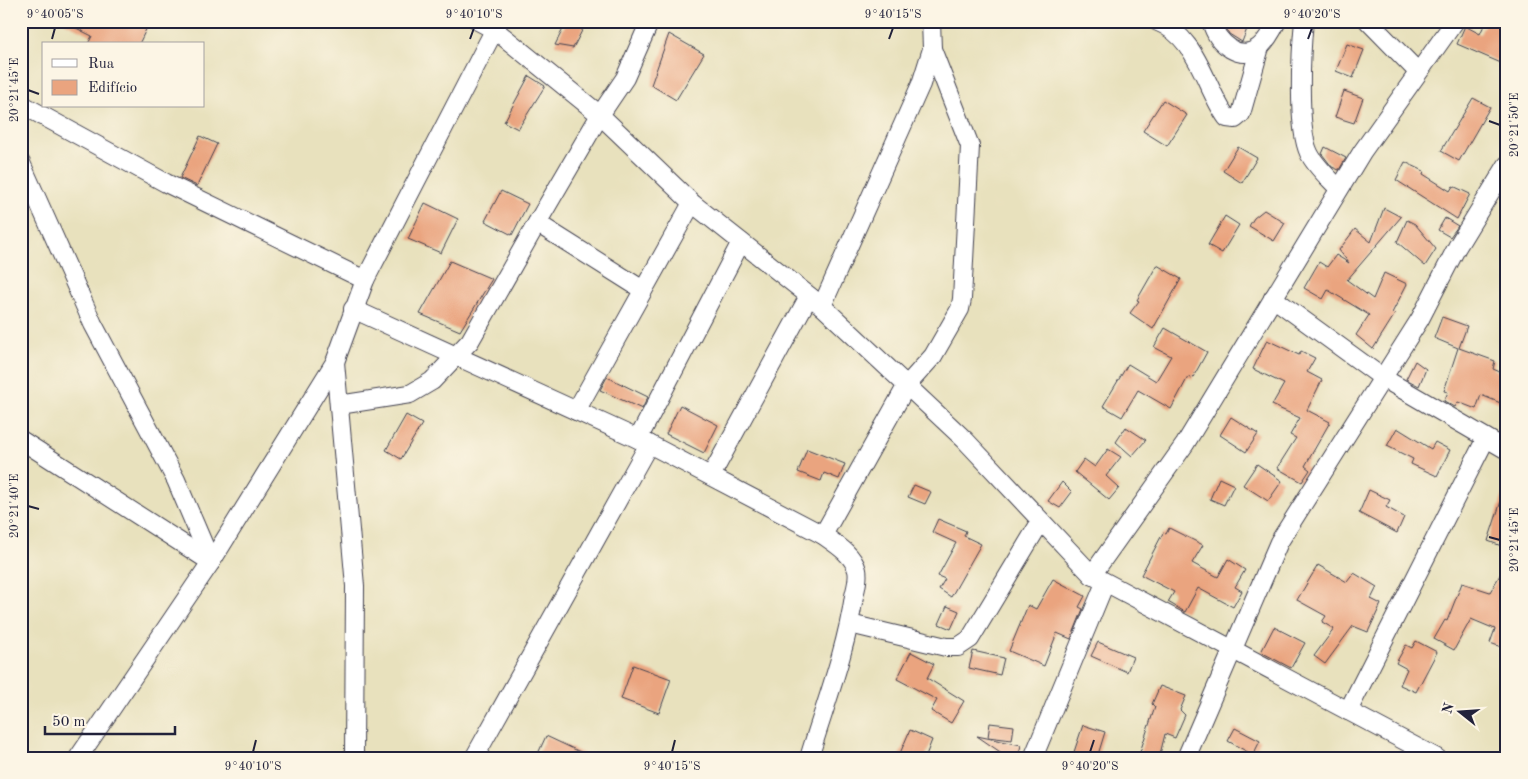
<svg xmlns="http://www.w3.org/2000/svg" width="1528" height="779" font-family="'Old Standard TT',serif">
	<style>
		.building { fill: #eaa47f }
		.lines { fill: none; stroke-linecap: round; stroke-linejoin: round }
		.minor-casing { stroke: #403f4e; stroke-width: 20 }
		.minor { stroke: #fff; stroke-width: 18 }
		.ticks { fill: none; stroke: #22223b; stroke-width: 2 }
		.neatline { fill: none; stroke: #22223b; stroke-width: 2 }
		.ticks-label { font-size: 12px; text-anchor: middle; fill: #22223b }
	</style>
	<rect width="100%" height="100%" fill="#fcf5e5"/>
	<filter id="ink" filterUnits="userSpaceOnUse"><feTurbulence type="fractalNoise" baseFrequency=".02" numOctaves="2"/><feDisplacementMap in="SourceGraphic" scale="10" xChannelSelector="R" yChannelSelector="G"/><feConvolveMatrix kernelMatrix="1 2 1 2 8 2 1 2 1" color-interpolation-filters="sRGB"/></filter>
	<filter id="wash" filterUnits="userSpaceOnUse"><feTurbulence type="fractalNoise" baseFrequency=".0096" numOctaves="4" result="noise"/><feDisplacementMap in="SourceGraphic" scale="20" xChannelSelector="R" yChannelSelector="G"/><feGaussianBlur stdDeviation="1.12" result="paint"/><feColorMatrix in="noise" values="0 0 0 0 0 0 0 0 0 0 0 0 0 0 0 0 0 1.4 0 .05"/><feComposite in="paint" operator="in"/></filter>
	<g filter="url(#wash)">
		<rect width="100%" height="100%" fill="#e8e1bd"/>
		<g id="blocks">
			<g class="building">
				<polygon points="62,21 150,21 139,44 88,44 92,36"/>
				<polygon points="567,21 587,21 573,48 555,45"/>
				<polygon points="1222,21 1250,21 1242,42 1229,34"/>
				<polygon points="1486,21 1507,21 1507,45 1501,63 1457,44 1465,26 1480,34"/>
				<polygon points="669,34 704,54 676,100 651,85"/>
				<polygon points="1347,44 1364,50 1353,78 1336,71"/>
				<polygon points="529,76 545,86 518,129 504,122"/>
				<polygon points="1344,91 1363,98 1354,123 1335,117"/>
				<polygon points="1473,98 1490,107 1459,161 1441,151"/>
				<polygon points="1163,100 1187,115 1167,146 1143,131"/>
				<polygon points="200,136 217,144 197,186 180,178"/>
				<polygon points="1238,147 1257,158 1242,183 1223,171"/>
				<polygon points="1325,147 1346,158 1339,170 1332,167 1322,154"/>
				<polygon points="1405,162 1424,171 1423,174 1450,191 1453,186 1470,194 1457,219 1396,180"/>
				<polygon points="501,191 528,204 512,235 485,221"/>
				<polygon points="425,203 458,219 441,253 408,239"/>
				<polygon points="1384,208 1401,217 1347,280 1373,299 1384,273 1407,284 1392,313 1395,314 1373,349 1356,335 1369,315 1328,290 1323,299 1304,288 1319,262 1327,267 1336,255 1349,263 1339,250 1355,229 1371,242"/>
				<polygon points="1264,210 1285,223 1274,241 1249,226 1254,218"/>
				<polygon points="1225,216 1239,225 1222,253 1208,245"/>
				<polygon points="1445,218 1458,226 1450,237 1438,230"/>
				<polygon points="1407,220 1415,224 1436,249 1425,266 1397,242"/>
				<polygon points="450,261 492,279 460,331 420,314"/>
				<polygon points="1157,265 1181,279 1153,329 1130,313 1139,301 1137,300"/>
				<polygon points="1442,317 1467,326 1459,348 1495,361 1493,369 1507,375 1507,397 1503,404 1481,395 1476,409 1458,402 1455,407 1444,401 1448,392 1444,391 1458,348 1434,338"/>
				<polygon points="1165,328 1207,352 1192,379 1188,377 1171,409 1138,390 1122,417 1103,406 1128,364 1156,381 1171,356 1154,347"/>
				<polygon points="1267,340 1299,355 1301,351 1315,358 1307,372 1322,380 1307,410 1330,422 1305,466 1310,470 1302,482 1277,468 1296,438 1290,435 1300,418 1272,405 1284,384 1253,369"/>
				<polygon points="1415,361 1426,369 1419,386 1406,379"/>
				<polygon points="607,377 648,397 642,409 600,390"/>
				<polygon points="680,405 718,425 704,453 666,434"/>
				<polygon points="406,415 422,424 401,459 386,450"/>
				<polygon points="1231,417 1258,434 1246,452 1220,435"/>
				<polygon points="1126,427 1146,440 1132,456 1116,442"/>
				<polygon points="1397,428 1431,449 1435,442 1450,450 1437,476 1411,464 1413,459 1387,446"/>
				<polygon points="807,449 845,464 839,479 824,473 821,481 798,472"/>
				<polygon points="1108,449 1121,457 1106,476 1119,488 1109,500 1075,472 1084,459 1095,467"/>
				<polygon points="1257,464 1282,481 1268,501 1243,485"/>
				<polygon points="1219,478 1234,485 1224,505 1210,499"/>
				<polygon points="1062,482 1072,492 1060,508 1048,501"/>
				<polygon points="914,485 931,492 925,504 908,497"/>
				<polygon points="1369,490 1390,500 1386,507 1404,517 1397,533 1359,513"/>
				<polygon points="1504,492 1507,492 1507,548 1488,541"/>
				<polygon points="938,519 966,531 964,536 981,544 951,597 939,589 945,579 938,576 956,543 932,532"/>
				<polygon points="1169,528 1203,545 1192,563 1218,577 1228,559 1245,570 1235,587 1242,591 1233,607 1198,588 1185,612 1168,602 1174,592 1141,575 1163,533 1166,534"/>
				<polygon points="1507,563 1507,649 1490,643 1495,629 1471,619 1454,650 1434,639 1445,620 1447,621 1462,583 1490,592"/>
				<polygon points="1318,565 1347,582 1354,573 1377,587 1371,599 1381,604 1368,632 1353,626 1325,664 1314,656 1334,629 1322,622 1326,616 1297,600"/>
				<polygon points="1053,579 1085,596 1079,607 1083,609 1071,639 1057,633 1044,666 1009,651 1028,605 1036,609"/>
				<polygon points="947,606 959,611 951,629 939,624"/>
				<polygon points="1274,627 1305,643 1291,668 1261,652"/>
				<polygon points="1416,641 1437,652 1416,692 1400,685 1407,669 1396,663 1406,645 1412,648"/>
				<polygon points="1098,642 1133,657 1127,672 1091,656"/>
				<polygon points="973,651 1004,658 1000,675 969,668"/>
				<polygon points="911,652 934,664 927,678 964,701 951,723 931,711 937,700 897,679"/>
				<polygon points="633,665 671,679 659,713 621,699"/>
				<polygon points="1160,686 1186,696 1180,710 1185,715 1175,738 1165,734 1159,758 1138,758 1155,707 1152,704"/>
				<polygon points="990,723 1014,726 1012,740 988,737"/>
				<polygon points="1083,725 1105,732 1097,758 1072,758"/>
				<polygon points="1235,728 1260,741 1253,755 1228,741"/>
				<polygon points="910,730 932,740 925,758 898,758"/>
				<polygon points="546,736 593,758 536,758"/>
				<polygon points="977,736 1021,745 1018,758 1009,758"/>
			</g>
		</g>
	</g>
	<g filter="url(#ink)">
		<use href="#blocks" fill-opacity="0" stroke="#403f4e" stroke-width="1"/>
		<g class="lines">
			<g class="minor-casing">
				<g id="minor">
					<polyline points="478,21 495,30 600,115 692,203 822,306 965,440 1092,575 1437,758"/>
					<path d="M1156,21C1198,37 1204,86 1227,118L1235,119L1241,114L1260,47"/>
					<path d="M1211,21C1215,34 1220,42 1231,49C1254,62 1268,40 1277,21"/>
					<path d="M1304,21C1301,50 1297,128 1309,153C1315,166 1329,178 1339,189"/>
					<polyline points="1368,21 1418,72"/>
					<polyline points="21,104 166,183 365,280"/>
					<polyline points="21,163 93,324 176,480 211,562"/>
					<polyline points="537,223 643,290"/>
					<polyline points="1273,298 1383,378 1507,450"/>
					<polyline points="822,306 921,84 932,49 931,21"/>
					<path d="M353,309L649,444L823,535C834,543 853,554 857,570C859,578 856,588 854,596C846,651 825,705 809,758"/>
					<polyline points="335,362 355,586 354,758"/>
					<polyline points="339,405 410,394 432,381 470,341 537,223 600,115 625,78 650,21"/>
					<polyline points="576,411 692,203"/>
					<polyline points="638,439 741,242"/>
					<polyline points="21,440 211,562"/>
					<polyline points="711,476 809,296"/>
					<polyline points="823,535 907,385 933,356 960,309 962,299 970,146 932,49"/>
					<polyline points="1092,575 1185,444 1362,152 1455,21"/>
					<polyline points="850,624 946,647 958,647 970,639 1041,521"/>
					<polyline points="1348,711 1486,438"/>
					<polyline points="78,758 211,562 335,362 365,280 499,21"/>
					<polyline points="474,758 649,444"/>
					<polyline points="1033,758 1105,583"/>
					<polyline points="1186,758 1279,542 1420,319 1457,247 1507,165"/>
				</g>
			</g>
			<use href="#minor" class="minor"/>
		</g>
	</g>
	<path class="ticks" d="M52,39L55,28M470,39L474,28M889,39L893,28M1308,39L1312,28M28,90L39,94M1489,121L1500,125M28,506L39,509M1489,537L1500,540M253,752L256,740M672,752L675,740M1090,752L1094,740"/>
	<rect width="1528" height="779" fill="none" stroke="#fcf5e5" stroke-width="55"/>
	<rect x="42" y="42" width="162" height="65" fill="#fcf5e5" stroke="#a5a1a1"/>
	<rect x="52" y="59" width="25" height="8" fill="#ffffff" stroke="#a5a1a1"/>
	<text x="88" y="68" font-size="15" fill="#22223b">Rua</text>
	<rect x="52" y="80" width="25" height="15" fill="#eaa47f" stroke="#a5a1a1"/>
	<text x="88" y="92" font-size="15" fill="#22223b">Edifício</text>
	<g transform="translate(1460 712) rotate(287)" stroke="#fcf5e5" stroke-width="4" paint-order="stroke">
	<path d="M0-4L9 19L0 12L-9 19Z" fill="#22223b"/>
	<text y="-8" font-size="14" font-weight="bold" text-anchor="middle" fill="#22223b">N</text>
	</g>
	<path d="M45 726v8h130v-8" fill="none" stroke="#22223b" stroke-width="2.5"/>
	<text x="52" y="726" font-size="15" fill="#22223b" stroke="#fcf5e5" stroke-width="4" paint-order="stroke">50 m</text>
	<rect x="28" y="28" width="1472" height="724" class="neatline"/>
	<g class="ticks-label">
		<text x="55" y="18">9°40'05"S</text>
		<text x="474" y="18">9°40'10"S</text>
		<text x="893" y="18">9°40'15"S</text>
		<text x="1312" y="18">9°40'20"S</text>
		<text transform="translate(14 90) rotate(-90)" y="4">20°21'45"E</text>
		<text transform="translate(1514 125) rotate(-90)" y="4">20°21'50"E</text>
		<text transform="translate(14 506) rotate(-90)" y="4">20°21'40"E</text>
		<text transform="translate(1514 540) rotate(-90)" y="4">20°21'45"E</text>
		<text x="253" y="770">9°40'10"S</text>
		<text x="672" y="770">9°40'15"S</text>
		<text x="1090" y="770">9°40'20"S</text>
	</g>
</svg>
